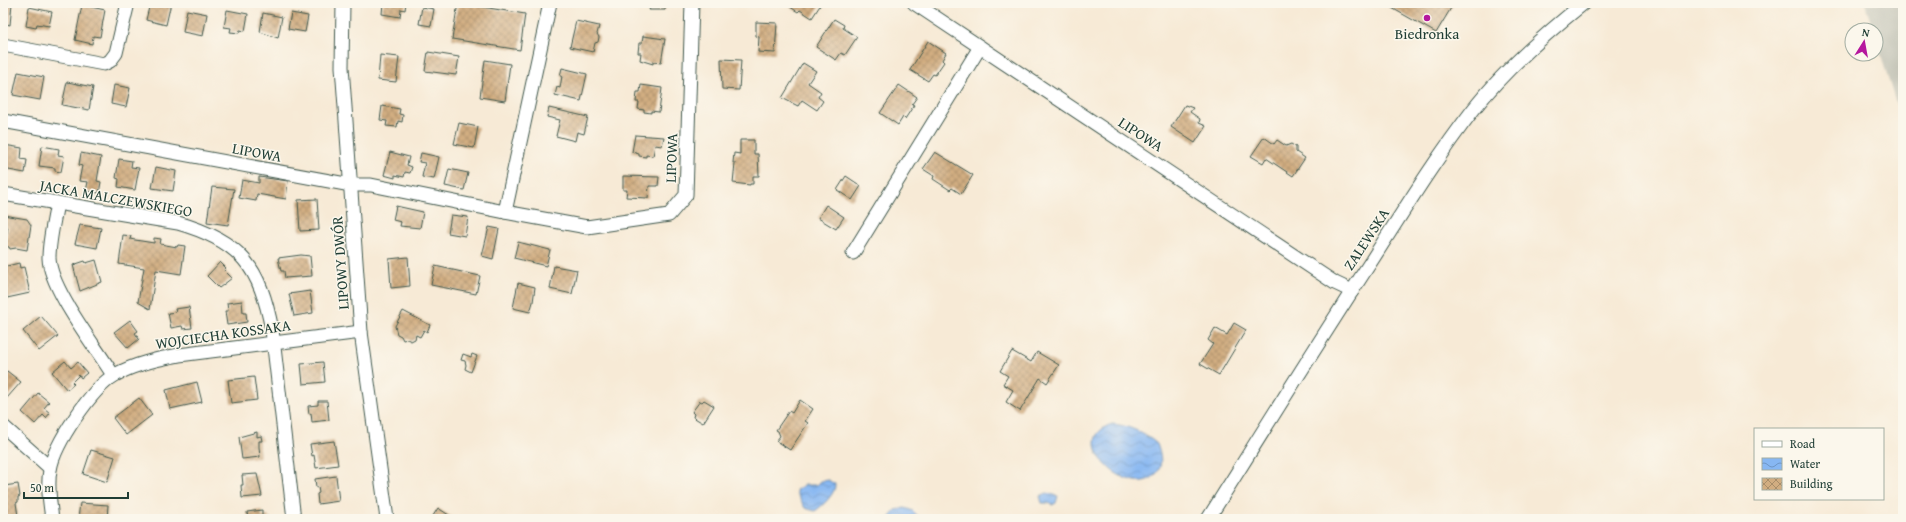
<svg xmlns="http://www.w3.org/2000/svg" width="1906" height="522" font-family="'Gentium Book Plus',serif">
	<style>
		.industrial { fill: #c5c5b8 }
		.water { fill: url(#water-waves); stroke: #537a93 }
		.building { fill: url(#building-cross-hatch) }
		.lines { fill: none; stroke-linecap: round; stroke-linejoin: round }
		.minor-casing { stroke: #3f574c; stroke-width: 15 }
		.minor { stroke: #fff; stroke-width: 13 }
		.poi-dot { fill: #b5179e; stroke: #fbf7ec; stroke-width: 1.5 }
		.labels { text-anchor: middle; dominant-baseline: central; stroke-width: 3; stroke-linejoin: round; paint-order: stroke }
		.poi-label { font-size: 15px; fill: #1f3d34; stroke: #fbf7ec }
		.street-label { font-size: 15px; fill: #1f3d34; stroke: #fbf7ec }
	</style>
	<defs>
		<pattern id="water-waves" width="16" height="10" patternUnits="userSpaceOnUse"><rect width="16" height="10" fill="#87b7f2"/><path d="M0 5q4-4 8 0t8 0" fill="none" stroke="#6e96c5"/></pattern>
		<pattern id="building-cross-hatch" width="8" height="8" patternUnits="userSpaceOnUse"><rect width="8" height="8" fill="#d1ad81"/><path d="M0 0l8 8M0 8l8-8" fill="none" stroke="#a98e6a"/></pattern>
	</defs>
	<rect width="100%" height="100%" fill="#fbf7ec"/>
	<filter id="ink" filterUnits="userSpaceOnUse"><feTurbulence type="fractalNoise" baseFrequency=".025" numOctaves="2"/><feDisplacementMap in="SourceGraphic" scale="8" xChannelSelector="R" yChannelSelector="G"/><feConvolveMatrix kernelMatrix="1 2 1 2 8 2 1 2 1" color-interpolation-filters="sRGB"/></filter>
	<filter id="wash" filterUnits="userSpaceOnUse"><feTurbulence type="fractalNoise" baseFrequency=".012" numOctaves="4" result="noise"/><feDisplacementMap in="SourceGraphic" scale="16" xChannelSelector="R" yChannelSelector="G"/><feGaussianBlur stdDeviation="0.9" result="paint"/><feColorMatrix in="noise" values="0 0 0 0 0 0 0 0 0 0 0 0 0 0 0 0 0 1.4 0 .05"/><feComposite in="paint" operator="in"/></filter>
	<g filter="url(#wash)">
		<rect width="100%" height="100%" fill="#f7ead6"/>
		<polygon class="industrial" points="1865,3 1903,3 1903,126 1876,40 1876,30 1873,30"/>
		<g class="water">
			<path d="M1112,424C1128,425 1145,433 1157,444C1161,455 1164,467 1154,476C1128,499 1065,440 1112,424Z"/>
			<path d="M828,480L835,484C836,494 822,506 815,511L805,508L797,494L796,490L804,485H817L821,481Z"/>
			<polygon points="1047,493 1058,496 1056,503 1052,505 1049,503 1042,503 1040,496"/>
			<polygon points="905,508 913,511 921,519 888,519 896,510"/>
		</g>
		<g id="blocks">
			<g class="building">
				<polygon points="3,3 12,3 10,25 3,23"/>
				<polygon points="150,3 171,3 166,25 146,20"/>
				<polygon points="383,3 406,3 405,10 401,9 400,17 382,14"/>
				<polygon points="458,3 525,14 520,50 452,39"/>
				<polygon points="644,3 666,3 665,10 649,10 650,8 644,7"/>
				<polygon points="784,3 819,3 821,4 812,18 800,10 798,12"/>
				<polygon points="1383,3 1454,3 1436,33"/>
				<polygon points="82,5 105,10 100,37 93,36 92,44 75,40"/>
				<polygon points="29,7 52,12 49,26 37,24 36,28 26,26"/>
				<polygon points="422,7 434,9 431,26 419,24"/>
				<polygon points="187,10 207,14 203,36 183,32"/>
				<polygon points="227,10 248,14 245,31 240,30 239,33 230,32 231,28 224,27"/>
				<polygon points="263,13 282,17 278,38 260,32"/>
				<polygon points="291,13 308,16 305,32 288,29"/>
				<polygon points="834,19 844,25 843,28 857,37 845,55 841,53 836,60 816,47"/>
				<polygon points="576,21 599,26 597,34 599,37 598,42 595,43 593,52 570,47"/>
				<polygon points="756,22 777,23 775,53 758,52 759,37 756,36"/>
				<polygon points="643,36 665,39 661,63 653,62 653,64 640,60 641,53 638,53 639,43 642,43"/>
				<polygon points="928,41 946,53 942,60 944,62 935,75 933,74 928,81 910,70"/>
				<polygon points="428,52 459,57 456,75 425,71"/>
				<polygon points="380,55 399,57 396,82 378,80"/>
				<polygon points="721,59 741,60 739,90 722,89"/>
				<polygon points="485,60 510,64 505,101 480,97"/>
				<polygon points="803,63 816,71 808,83 821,92 818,97 823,101 817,110 802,100 798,106 782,98"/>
				<polygon points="562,68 587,74 581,101 555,95 557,87 560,88 562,76 560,76"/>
				<polygon points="18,72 44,77 40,100 13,95"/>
				<polygon points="67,82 93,87 89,110 62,105"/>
				<polygon points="114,85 130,88 126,107 111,104"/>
				<polygon points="641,85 662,88 659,112 651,111 651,113 644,112 644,110 638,109 639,102 636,102 637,92 640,92"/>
				<polygon points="899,85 917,97 912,104 914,105 905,119 903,117 898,125 880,113"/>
				<polygon points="1185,105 1193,108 1190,112 1200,119 1199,123 1206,126 1195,143 1171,127"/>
				<polygon points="382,106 400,109 399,114 403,115 402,122 398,121 397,127 386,126 387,121 380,120"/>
				<polygon points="549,108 588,117 584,134 577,132 575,141 556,136 560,120 547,117"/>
				<polygon points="459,123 478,127 474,148 454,144"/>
				<polygon points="635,135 664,137 662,146 655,145 653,156 646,155 646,157 639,156 639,154 632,152"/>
				<polygon points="1264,137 1274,144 1277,140 1286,146 1291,144 1296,147 1296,152 1305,158 1293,176 1266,158 1263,163 1251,156"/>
				<polygon points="740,140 754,140 754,154 758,154 759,176 753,176 753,184 750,184 750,185 733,183 735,163 733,163 734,153 740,154"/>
				<polygon points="4,145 22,148 21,159 27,160 25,173 3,169"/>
				<polygon points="42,146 59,149 58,155 64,156 61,172 55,171 55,168 39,166"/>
				<polygon points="390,152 409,157 407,165 412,167 410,173 405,172 404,177 395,175 395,178 384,175"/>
				<polygon points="935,152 973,175 961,194 952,188 950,190 933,179 934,176 923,169"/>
				<polygon points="81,153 101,157 97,181 101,182 99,193 86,191 88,182 79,181 82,166 79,165"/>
				<polygon points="421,153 439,157 434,179 422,177 425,163 419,162"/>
				<polygon points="119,159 132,161 131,167 139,168 135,190 118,187 119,179 116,178"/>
				<polygon points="156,167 176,171 173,191 152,188"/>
				<polygon points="449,169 468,173 464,190 445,186"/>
				<polygon points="623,176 659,177 658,186 649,186 648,198 626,197 627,190 623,190"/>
				<polygon points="846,176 861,186 852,200 837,190"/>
				<polygon points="259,177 288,181 286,199 257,194 256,201 239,198 242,180 259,183"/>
				<polygon points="212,187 234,189 228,225 207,222"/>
				<polygon points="317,199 319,230 300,231 298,200"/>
				<polygon points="826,205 844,217 836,229 818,218"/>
				<polygon points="396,206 423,212 420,228 400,226 401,222 393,220"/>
				<polygon points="3,215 27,219 31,225 27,250 16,248 10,249 9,247 4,246 8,227 3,226"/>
				<polygon points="451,215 468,217 465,236 448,233"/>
				<polygon points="80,225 101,228 97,248 75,244"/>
				<polygon points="489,227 499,229 493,259 482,256"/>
				<polygon points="123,235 131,236 130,239 135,240 154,243 154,238 161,239 160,244 177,247 178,245 185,246 181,274 156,270 150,309 138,302 144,268 119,264"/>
				<polygon points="518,242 550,250 546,266 514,258"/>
				<polygon points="301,255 310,256 312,276 285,278 284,271 281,271 278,258"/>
				<polygon points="408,257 410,286 391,288 389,259"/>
				<polygon points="96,260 102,282 80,291 73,265 85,261 86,263"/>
				<polygon points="220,262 226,268 224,270 232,278 219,288 207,276"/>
				<polygon points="19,263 20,268 24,267 30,293 7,298 3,280 3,267"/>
				<polygon points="435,266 480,276 476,294 431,285"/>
				<polygon points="554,266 577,270 572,294 550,289"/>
				<polygon points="518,283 535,287 533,302 530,312 513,308"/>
				<polygon points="310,291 313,313 294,316 289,294"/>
				<polygon points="242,301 243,313 246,313 247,322 227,325 225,311 228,311 227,303"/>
				<polygon points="189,307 192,328 183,329 182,326 171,328 168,313 176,312 175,309"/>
				<polygon points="403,311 430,325 427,332 424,330 420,337 416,335 415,339 411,341 407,339 403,340 401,336 397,334 395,326"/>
				<polygon points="41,316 58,336 39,351 23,331"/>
				<polygon points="130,320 138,331 135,333 139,339 128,348 114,332"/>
				<polygon points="1234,323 1246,330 1219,375 1200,364 1213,344 1208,340 1215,328 1227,335"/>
				<polygon points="1012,351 1031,362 1037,352 1059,365 1047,383 1040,378 1020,411 1006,402 1013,390 1003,384 1008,376 1000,371"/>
				<polygon points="463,354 471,357 472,354 477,356 471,372 465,369 466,365 465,361 461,360"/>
				<polygon points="65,361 71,368 78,362 87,373 81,378 79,375 72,382 74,384 67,390 52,372"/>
				<polygon points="323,362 325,382 303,384 301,364"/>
				<polygon points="7,371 21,382 7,398 3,395 3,375"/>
				<polygon points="254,377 257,400 231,403 228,380"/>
				<polygon points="197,382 202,402 170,409 166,390"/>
				<polygon points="38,393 49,402 44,408 50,413 46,418 43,415 35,424 22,412"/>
				<polygon points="139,398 152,415 126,435 113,418"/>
				<polygon points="704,400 714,406 703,423 693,417 694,414 692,412 700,401 702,402"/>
				<polygon points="800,400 813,409 805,421 808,423 790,450 776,441 780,436 778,431 776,430 789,411 792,413"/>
				<polygon points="318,401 327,401 329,420 312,422 311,413 309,414 308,406 318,405"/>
				<polygon points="257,432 257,437 261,436 262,441 259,441 259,447 260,457 242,459 239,437"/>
				<polygon points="334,441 338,465 316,468 314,455 312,456 310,444"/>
				<polygon points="91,450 115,457 107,482 83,474"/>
				<polygon points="257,474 262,496 242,498 241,485 243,485 242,475"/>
				<polygon points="336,476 339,501 318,504 317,494 319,493 318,487 316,487 315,479"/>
				<polygon points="18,484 20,496 18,497 18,502 16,503 18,516 3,518 3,488 4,486"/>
				<polygon points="80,503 108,505 107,519 78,519"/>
				<polygon points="438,508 455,519 431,519"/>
				<polygon points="262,510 262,517 269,516 269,519 248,519 247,512"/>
			</g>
		</g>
	</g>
	<g filter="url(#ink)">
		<use href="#blocks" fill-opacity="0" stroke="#3f574c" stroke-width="1"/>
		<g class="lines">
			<g class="minor-casing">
				<g id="minor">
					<polyline points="343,3 342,67 345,107 361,332 387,519"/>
					<polyline points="914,3 1335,283 1352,291"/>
					<polyline points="3,45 104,64 110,61 116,53 128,3"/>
					<polyline points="3,121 351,185 371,185 505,212 550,3"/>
					<path d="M3,194L178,223C241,241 260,267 272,330L294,519"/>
					<path d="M57,203C54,221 49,240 49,258C50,289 96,347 113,375"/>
					<polyline points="505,212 587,227 669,215 686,195 692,3"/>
					<polyline points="853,253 980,47"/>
					<polyline points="3,426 50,468"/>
					<path d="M52,519C50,503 47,486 50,470C54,444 92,388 115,375C134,364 157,359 179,355L361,332"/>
					<path d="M1208,519C1262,433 1316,346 1372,260C1404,210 1436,158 1473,110C1504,70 1544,35 1584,3"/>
				</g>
			</g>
			<use href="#minor" class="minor"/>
		</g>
	</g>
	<circle class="poi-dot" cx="1427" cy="18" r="4"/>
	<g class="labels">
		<g class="poi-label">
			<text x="1427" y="33">Biedronka</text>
		</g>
		<g class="street-label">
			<text transform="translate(1141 134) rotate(33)">LIPOWA</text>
			<text transform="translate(257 152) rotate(10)">LIPOWA</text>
			<text transform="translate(671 158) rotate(-88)">LIPOWA</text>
			<text transform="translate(116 198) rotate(10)">JACKA MALCZEWSKIEGO</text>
			<text transform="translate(1366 239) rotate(-57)">ZALEWSKA</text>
			<text transform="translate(340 263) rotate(-94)">LIPOWY DWÓR</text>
			<text transform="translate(223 334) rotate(-8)">WOJCIECHA KOSSAKA</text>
		</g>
	</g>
	<rect width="1906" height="522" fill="none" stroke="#fbf7ec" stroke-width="16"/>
	<rect x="1754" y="428" width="130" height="72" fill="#fbf7ec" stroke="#a3ada2"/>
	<rect x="1762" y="441" width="20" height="6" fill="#ffffff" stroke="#a3ada2"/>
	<text x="1790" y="448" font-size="12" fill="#1f3d34">Road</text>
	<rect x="1762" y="458" width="20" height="12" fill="url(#water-waves)" stroke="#a3ada2"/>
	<text x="1790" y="468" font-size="12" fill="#1f3d34">Water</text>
	<rect x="1762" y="478" width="20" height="12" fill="url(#building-cross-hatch)" stroke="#a3ada2"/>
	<text x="1790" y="488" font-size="12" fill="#1f3d34">Building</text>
	<g transform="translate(1864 42) rotate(11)"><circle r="19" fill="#fbf7ec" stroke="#a3ada2"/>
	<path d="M0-3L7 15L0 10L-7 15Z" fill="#b5179e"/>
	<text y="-6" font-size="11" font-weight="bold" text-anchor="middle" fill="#1f3d34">N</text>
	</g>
	<path d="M24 492v6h104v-6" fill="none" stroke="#1f3d34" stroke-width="2"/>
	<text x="30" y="492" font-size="12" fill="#1f3d34" stroke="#fbf7ec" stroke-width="3" paint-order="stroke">50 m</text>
</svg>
